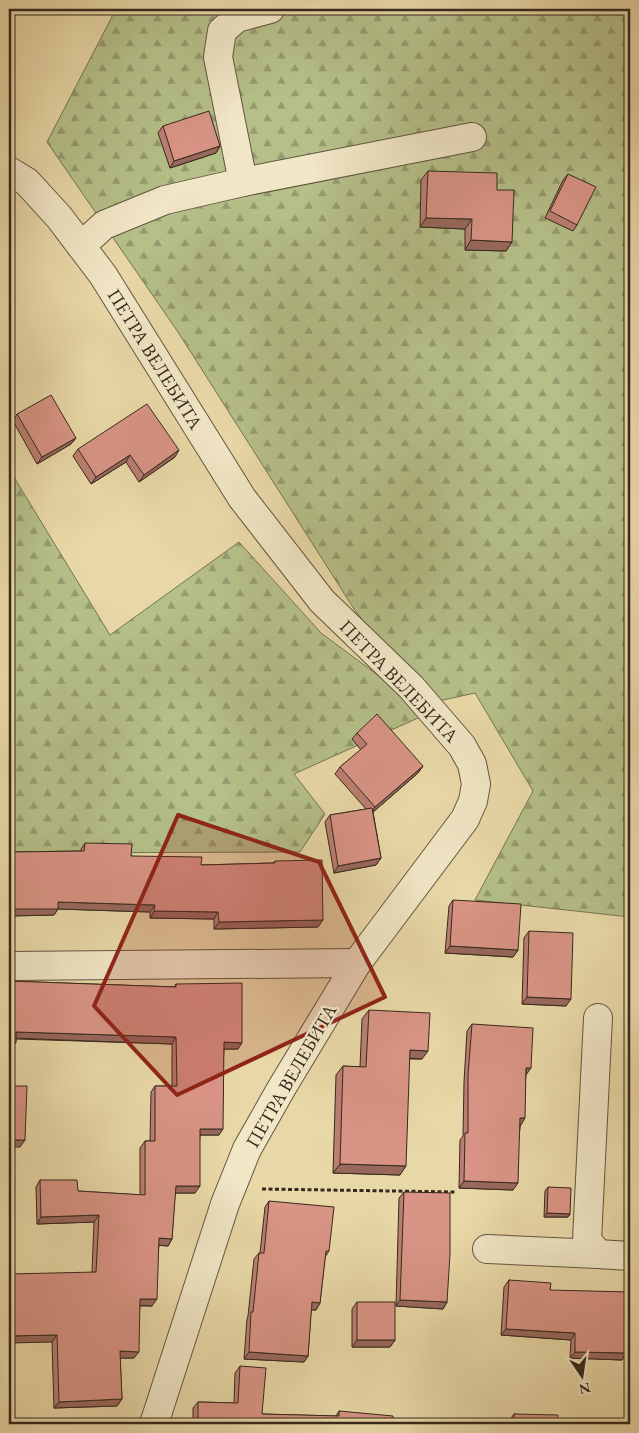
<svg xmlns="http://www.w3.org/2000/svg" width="639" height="1433" font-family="'EB Garamond',serif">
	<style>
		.forest { fill: url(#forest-firs); stroke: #757452 }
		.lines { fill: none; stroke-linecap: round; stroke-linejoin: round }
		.minor-casing { stroke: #625540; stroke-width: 30 }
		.path { stroke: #35291d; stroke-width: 3; stroke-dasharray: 4 2.5; stroke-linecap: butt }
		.minor { stroke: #f1e6c6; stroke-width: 28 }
		.wall { fill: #bb7f72; stroke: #35291d }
		.shaded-wall { fill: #98685d; stroke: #35291d }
		.building { fill: #d99485; stroke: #35291d }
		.marked { fill: #8f2418; fill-opacity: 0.2; stroke: #8f2418; stroke-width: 4; stroke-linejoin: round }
		.labels { text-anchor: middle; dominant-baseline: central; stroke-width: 4.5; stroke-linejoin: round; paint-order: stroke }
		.street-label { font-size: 19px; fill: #35291d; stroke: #f1e6c6 }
	</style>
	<defs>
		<pattern id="forest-firs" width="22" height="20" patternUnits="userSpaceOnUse" patternTransform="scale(1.25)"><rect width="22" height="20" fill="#b5bf88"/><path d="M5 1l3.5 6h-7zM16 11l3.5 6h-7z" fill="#949b6f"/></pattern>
	</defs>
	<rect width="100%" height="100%" fill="#e9d8a7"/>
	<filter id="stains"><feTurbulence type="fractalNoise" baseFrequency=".004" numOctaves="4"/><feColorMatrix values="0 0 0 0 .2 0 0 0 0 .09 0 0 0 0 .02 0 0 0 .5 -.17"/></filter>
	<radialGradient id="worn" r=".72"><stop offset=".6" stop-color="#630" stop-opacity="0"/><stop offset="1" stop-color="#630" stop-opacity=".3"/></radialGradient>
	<g class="forest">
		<polygon points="116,9 630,9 630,917 475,900 533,791 475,693 434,702 386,650 354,609 178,332 47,142"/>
		<polygon points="9,469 110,635 239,542 321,633 429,713 294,774 325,814 300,852 9,853"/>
	</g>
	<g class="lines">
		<g class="minor-casing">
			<g id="minor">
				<polyline points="9,171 27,182 59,217 103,275 242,498 322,601 411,687 462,746 472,764 476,784 473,801 465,819 357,963 281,1089 247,1149 225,1204 154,1424"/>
				<polyline points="243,182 218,57 222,31 237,18 270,9"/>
				<polyline points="81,246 104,225 165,200 243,182 472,137"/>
				<polyline points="9,966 357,963"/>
				<polyline points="598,1018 587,1240 598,1254 630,1256"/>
				<polyline points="487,1249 598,1254"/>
			</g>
		</g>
		<polyline class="path" points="262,1189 456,1192"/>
		<use href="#minor" class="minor"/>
	</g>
	<g class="wall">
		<polygon points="163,126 220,146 216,153 170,168 158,133"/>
		<polygon points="428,171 497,190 512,242 506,251 465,250 465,229 420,227 421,180"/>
		<polygon points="568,174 577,225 573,231 545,218 563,180"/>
		<polygon points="17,414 76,438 71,444 37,464 13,421"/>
		<polygon points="78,449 175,457 139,482 126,462 91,484 73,456"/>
		<polygon points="357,733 423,766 418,773 373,812 381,858 376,865 334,873 325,822 330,815 366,809 335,774 340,767 361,750 352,739"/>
		<polygon points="85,843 131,856 201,865 273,863 275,861 318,927 214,929 214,919 150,918 150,912 58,909 54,915 9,916 9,859 13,852 80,851"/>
		<polygon points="453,900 518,950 513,957 445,953 449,906"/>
		<polygon points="529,931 566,1006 522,1004 524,938"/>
		<polygon points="9,981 174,987 176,984 238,1049 224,1049 219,1135 200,1135 195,1193 175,1193 172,1239 168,1246 159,1245 152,1306 140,1306 134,1358 120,1358 122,1399 117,1406 54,1408 52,1342 92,1272 94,1222 37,1224 36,1187 40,1180 78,1191 140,1195 140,1148 145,1141 150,1141 151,1092 155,1086 172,1086 172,1044 16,1039 16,1042 11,1049 9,1049"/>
		<polygon points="369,1010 422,1059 409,1059 400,1175 333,1173 336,1075 343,1066 360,1067 362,1019"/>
		<polygon points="472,1024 526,1075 513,1190 459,1188 460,1140 463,1136 464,1082 467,1031"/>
		<polygon points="548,1187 570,1214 568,1217 544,1217 545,1191"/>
		<polygon points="404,1192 447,1302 443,1309 396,1306 399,1198"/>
		<polygon points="269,1201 329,1251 325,1257 320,1303 316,1310 311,1310 308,1356 304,1362 244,1359 247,1319 248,1316 254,1259 259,1253 260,1253 265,1207"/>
		<polygon points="509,1280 550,1290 626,1353 622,1360 570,1358 571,1340 501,1335 504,1287"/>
		<polygon points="357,1302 395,1340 390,1347 352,1347 352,1309"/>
		<polygon points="240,1366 262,1414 336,1416 339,1411 393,1424 193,1424 193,1408 198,1402 234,1403 235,1373"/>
		<polygon points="514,1414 557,1420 630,1424 467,1424 468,1423 509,1422 509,1421"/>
	</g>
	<g class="shaded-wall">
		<polygon points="220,146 216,153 170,168 174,161"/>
		<polygon points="426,218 472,219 465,229 420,227"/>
		<polygon points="471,240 512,242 506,251 465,250"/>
		<polygon points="76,438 71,444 37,464 42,457"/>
		<polygon points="179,450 175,457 139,482 144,475"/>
		<polygon points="130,455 126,462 91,484 96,477"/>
		<polygon points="423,766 418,773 371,814 375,807"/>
		<polygon points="381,858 376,865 334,873 338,866"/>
		<polygon points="58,902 155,905 150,912 58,909 54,915 9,916 9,909"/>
		<polygon points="154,911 218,912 214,919 150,918"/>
		<polygon points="323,920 318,927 214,929 219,922"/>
		<polygon points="450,946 518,950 513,957 445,953"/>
		<polygon points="527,997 571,999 566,1006 522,1004"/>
		<polygon points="16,1032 176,1037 172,1044 12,1038"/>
		<polygon points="9,1042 16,1042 11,1049 9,1049"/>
		<polygon points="224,1042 242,1043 238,1049 219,1049"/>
		<polygon points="410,1050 428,1051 422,1059 403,1058"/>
		<polygon points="526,1068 531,1068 526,1075"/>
		<polygon points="520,1118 525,1118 521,1125 516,1125"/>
		<polygon points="200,1129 223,1129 219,1135 195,1135"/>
		<polygon points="9,1140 25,1140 20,1147 9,1147"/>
		<polygon points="340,1164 406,1166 400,1175 333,1173"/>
		<polygon points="464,1181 518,1183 513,1190 459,1188"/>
		<polygon points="176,1186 200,1186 195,1193 171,1193"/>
		<polygon points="547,1213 570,1214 568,1217 544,1217"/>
		<polygon points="99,1215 94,1222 37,1224 41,1217"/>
		<polygon points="159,1238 172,1239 168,1246 154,1245"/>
		<polygon points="140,1299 157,1299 152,1306 135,1305"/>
		<polygon points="400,1300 447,1302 443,1309 396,1306"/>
		<polygon points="312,1302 320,1303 316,1310 307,1309"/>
		<polygon points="506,1329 575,1333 571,1340 501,1335"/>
		<polygon points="57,1335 52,1342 9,1343 9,1336"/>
		<polygon points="357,1340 395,1340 390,1347 352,1347"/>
		<polygon points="120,1351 139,1352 134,1358 115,1358"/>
		<polygon points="249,1352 308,1356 304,1362 244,1359"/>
		<polygon points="575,1352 626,1353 622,1360 570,1358"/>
		<polygon points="122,1399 117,1406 54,1408 59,1402"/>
	</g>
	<g class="building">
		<polygon points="209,111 220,146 174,161 163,126"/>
		<polygon points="428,171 497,173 497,190 514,190 512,242 471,240 472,219 426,218"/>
		<polygon points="568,174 596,187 577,225 550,211"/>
		<polygon points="51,395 76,438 42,457 17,414"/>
		<polygon points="147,404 179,450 144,475 130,455 96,477 78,449"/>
		<polygon points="377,714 423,766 375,807 340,767 367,744 357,733"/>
		<polygon points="372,808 381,858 338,866 330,815"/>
		<polygon points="85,843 132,844 131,856 202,857 201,865 275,863 275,861 322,860 323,920 219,922 218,912 154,911 155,905 58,902 58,909 9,909 9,875 14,875 13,852 84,851"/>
		<polygon points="453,900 521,904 518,950 450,946"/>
		<polygon points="529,931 573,933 571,999 527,997"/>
		<polygon points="9,981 176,987 176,984 242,983 242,1043 224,1042 223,1129 200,1129 200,1186 176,1186 172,1239 159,1238 157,1299 140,1299 139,1352 120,1351 122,1399 59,1402 57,1335 9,1336 9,1274 96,1272 99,1215 41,1217 40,1180 77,1180 78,1191 145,1195 145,1141 155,1141 155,1086 177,1086 176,1037 16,1032 16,1042 9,1042"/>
		<polygon points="369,1010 430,1013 428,1051 410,1050 406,1166 340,1164 343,1066 366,1067"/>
		<polygon points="472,1024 533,1028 531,1068 526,1068 525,1118 520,1118 518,1183 464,1181 465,1133 468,1133 468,1075"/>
		<polygon points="9,1086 27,1086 25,1140 9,1140"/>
		<polygon points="548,1187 571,1188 570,1214 547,1213"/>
		<polygon points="404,1192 450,1193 450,1254 447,1302 400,1300"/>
		<polygon points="269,1201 334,1207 329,1251 326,1251 320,1303 312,1302 308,1356 249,1352 251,1312 253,1312 259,1253 264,1253"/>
		<polygon points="509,1280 551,1283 550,1290 629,1292 626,1353 575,1352 575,1333 506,1329"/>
		<rect x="357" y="1302" width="38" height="38"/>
		<polygon points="240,1366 266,1368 262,1414 339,1416 339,1411 393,1416 393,1424 198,1424 198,1402 238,1403"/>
		<polygon points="514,1414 558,1415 557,1420 630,1421 630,1424 468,1424 468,1423 514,1422"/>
	</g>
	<path class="marked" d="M178,815L319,862L385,997L177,1095L94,1006Z"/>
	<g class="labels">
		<g class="street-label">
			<text transform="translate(155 359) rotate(58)">ПЕТРА ВЕЛЕБИТА</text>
			<text transform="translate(399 681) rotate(46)">ПЕТРА ВЕЛЕБИТА</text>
			<text transform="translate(291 1076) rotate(-60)">ПЕТРА ВЕЛЕБИТА</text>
		</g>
	</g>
	<rect width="639" height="1433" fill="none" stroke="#e9d8a7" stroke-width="30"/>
	<rect x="10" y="10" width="619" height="1413" fill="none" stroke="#35291d" stroke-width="2.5"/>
	<rect x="15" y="15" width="609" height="1403" fill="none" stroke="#35291d"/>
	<g transform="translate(582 1376) rotate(167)" stroke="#f1e6c6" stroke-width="4" paint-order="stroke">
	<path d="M0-4L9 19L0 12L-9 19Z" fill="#35291d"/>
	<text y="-8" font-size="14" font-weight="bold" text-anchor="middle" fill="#35291d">N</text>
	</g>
	<rect width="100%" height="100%" filter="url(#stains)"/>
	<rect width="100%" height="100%" fill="url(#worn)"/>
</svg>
